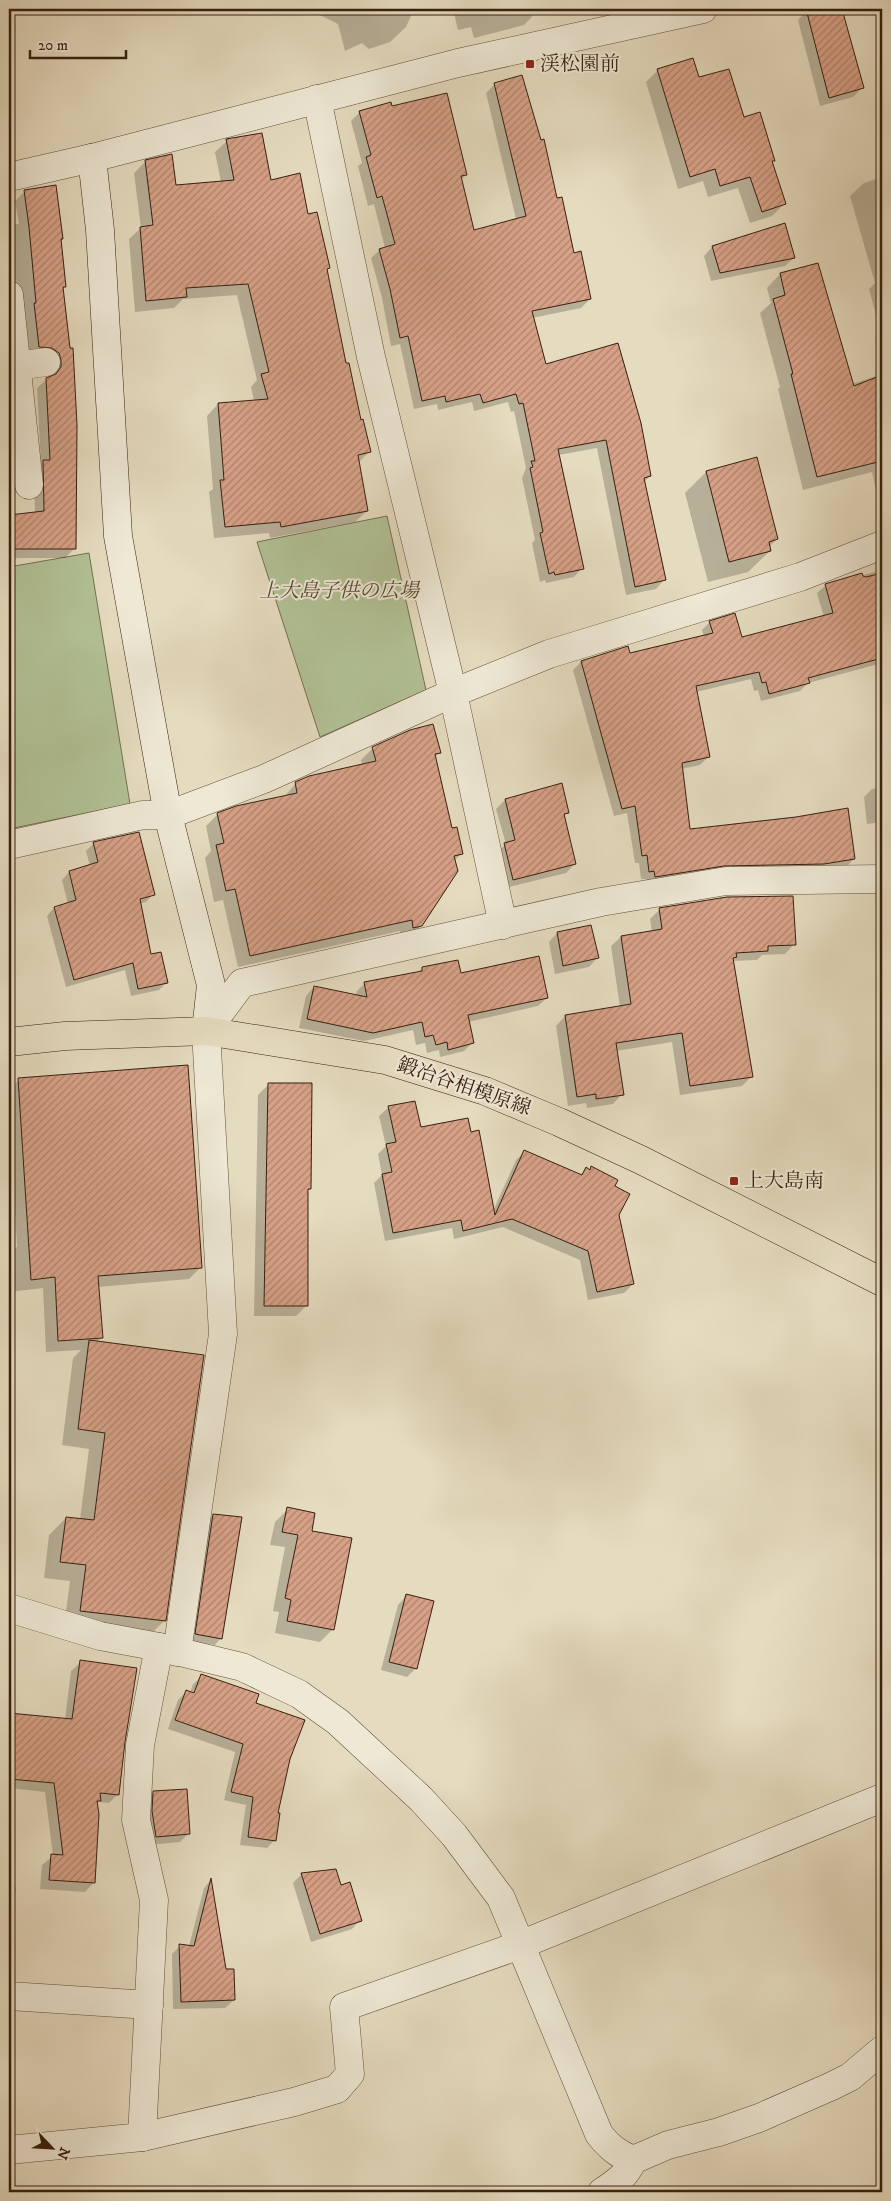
<svg xmlns="http://www.w3.org/2000/svg" width="891" height="2201" font-family="'IM FELL DW Pica','Noto Serif JP',serif">
	<style>
		.green { fill: #b1c195; stroke: #747052 }
		.shadow { fill: #0003; fill-rule: evenodd }
		.building { fill: url(#building-hatch); stroke: #371f0e }
		.lines { fill: none; stroke-linecap: round; stroke-linejoin: round }
		.street-casing { stroke: #624e3a; stroke-width: 29 }
		.secondary-casing { stroke: #371f0e; stroke-width: 29 }
		.primary-casing { stroke: #371f0e; stroke-width: 29 }
		.street { stroke: #eee8d5; stroke-width: 28 }
		.secondary { stroke: #eee8d5; stroke-width: 28 }
		.primary { stroke: #e5dbbf; stroke-width: 28 }
		.poi-dot { fill: #8f2418; stroke: #eee8d5; stroke-width: 2 }
		.labels { text-anchor: middle; dominant-baseline: central; stroke-width: 4; stroke-linejoin: round; paint-order: stroke }
		.poi-label { font-size: 20px; fill: #371f0e; stroke: #eee8d5; text-anchor: start }
		.park-label { font-size: 20px; font-style: italic; fill: #564830; stroke: #eee8d5 }
		.street-label { font-size: 20px; fill: #371f0e; stroke: #eee8d5 }
	</style>
	<defs>
		<pattern id="building-hatch" width="6" height="6" patternUnits="userSpaceOnUse" patternTransform="scale(1.25)"><rect width="6" height="6" fill="#d7a187"/><path d="M-1 1l2-2M0 6l6-6M5 7l2-2" fill="none" stroke="#af836d"/></pattern>
	</defs>
	<rect width="100%" height="100%" fill="#e5dbbf"/>
	<filter id="stains"><feTurbulence type="fractalNoise" baseFrequency=".004" numOctaves="4"/><feColorMatrix values="0 0 0 0 .2 0 0 0 0 .09 0 0 0 0 .02 0 0 0 .5 -.17"/></filter>
	<radialGradient id="worn" r=".72"><stop offset=".6" stop-color="#630" stop-opacity="0"/><stop offset="1" stop-color="#630" stop-opacity=".3"/></radialGradient>
	<g class="green">
		<polygon points="387,516 426,690 320,737 257,542"/>
		<polygon points="89,553 130,804 9,829 9,567"/>
	</g>
	<g class="shadow">
		<polygon points="308,9 414,9 406,27 390,42 369,49 362,43 345,51 338,24"/>
		<polygon points="453,9 530,9 532,17 524,25 474,38 471,27 458,30"/>
		<polygon points="814,9 841,9 862,88 853,97 820,106 798,20 806,11"/>
		<polygon points="658,70 698,79 743,119 774,160 771,163 784,204 772,216 750,223 738,188 708,197 703,181 678,189 646,82"/>
		<polygon points="495,84 556,199 573,254 590,299 581,308 532,318 545,366 650,476 644,482 664,580 656,589 626,595 597,448 559,455 582,568 574,577 546,583 545,580 540,582 532,543 535,540 522,478 526,468 514,411 511,412 508,402 474,411 472,402 438,410 437,404 414,409 400,344 391,346 382,298 371,258 380,250 385,248 374,204 368,206 358,166 362,163 351,121 360,112 391,107 466,175 461,180 473,232 516,219 486,93"/>
		<polygon points="227,141 307,215 328,268 326,270 345,365 370,451 358,463 367,511 355,522 270,538 269,533 214,538 209,492 213,489 207,416 218,404 254,401 251,387 257,380 237,295 183,299 174,308 135,312 129,239 141,228 134,173 145,162 171,155 175,186 221,182 215,152"/>
		<polygon points="882,177 882,338 869,289 875,283 850,196 864,183"/>
		<path d="M25,191L62,238L60,240L65,286L62,289L75,548L65,558H17L9,563V516L35,513L34,470L41,464L37,388L47,379L52,377L53,370L30,356L27,331L19,332L9,292V225L19,224L15,201ZM55,347L61,355V362Z"/>
		<polygon points="712,247 794,258 785,266 711,281 704,256"/>
		<polygon points="817,265 852,384 882,374 882,517 872,472 803,490 778,389 780,387 760,313 771,303 767,288 780,274"/>
		<polygon points="706,472 777,539 769,547 770,551 748,572 708,582 685,493"/>
		<polygon points="882,570 882,663 808,683 800,691 761,701 758,690 754,691 751,679 696,692 708,757 700,765 681,769 689,831 854,859 846,867 647,885 646,879 641,879 639,863 635,863 627,813 614,816 573,670 581,662 629,655 704,637 702,630 710,622 741,638 824,617 817,593 826,585"/>
		<polygon points="373,748 440,752 434,758 451,830 462,853 454,861 421,926 409,938 402,939 400,931 238,967 223,900 214,902 205,858 211,851 206,826 218,814 284,797 296,783 362,765 361,760"/>
		<polygon points="561,785 568,812 563,817 575,864 566,873 505,888 496,853 506,844 496,809 505,800"/>
		<polygon points="882,788 882,822 867,824 864,797 872,789"/>
		<polygon points="94,843 153,894 146,902 139,904 150,955 167,982 159,990 131,996 125,970 66,987 47,916 54,908 68,904 62,880 69,872 90,866 86,851"/>
		<polygon points="660,909 794,944 785,954 762,955 757,960 732,961 752,1076 742,1086 680,1095 672,1042 616,1051 622,1094 613,1104 587,1108 586,1103 568,1106 556,1026 565,1016 620,1007 611,946 621,937 652,932 650,919"/>
		<polygon points="590,926 597,958 589,967 555,974 549,942 557,933"/>
		<polygon points="422,968 460,974 547,998 538,1006 468,1022 472,1043 464,1051 440,1057 439,1050 427,1053 425,1043 416,1045 413,1030 364,1041 299,1028 306,996 314,987 357,996 356,992 365,983 418,973"/>
		<polygon points="19,1080 201,1267 189,1279 98,1287 101,1338 97,1342 164,1621 148,1637 64,1627 70,1581 44,1578 49,1535 66,1518 80,1520 89,1449 62,1445 73,1358 81,1350 46,1352 43,1288 9,1292 9,1249 17,1247 9,1090"/>
		<polygon points="269,1084 310,1188 307,1191 307,1305 296,1316 254,1316 258,1095"/>
		<polygon points="414,1102 420,1129 493,1211 516,1160 525,1151 580,1175 586,1169 589,1171 592,1168 613,1186 633,1284 624,1293 588,1300 580,1260 503,1227 454,1239 452,1228 385,1241 374,1183 382,1175 378,1154 386,1146 379,1116 388,1108"/>
		<polygon points="288,1509 310,1532 333,1629 320,1642 275,1633 279,1612 273,1611 285,1547 270,1545 275,1522"/>
		<polygon points="213,1515 221,1638 215,1645 189,1641 207,1521"/>
		<polygon points="406,1596 416,1668 407,1677 381,1670 398,1605"/>
		<polygon points="81,1662 123,1742 118,1794 109,1803 98,1802 96,1804 94,1882 85,1892 40,1889 42,1865 53,1856 45,1792 9,1788 9,1715 65,1720 71,1671"/>
		<polygon points="202,1676 254,1703 289,1759 277,1814 275,1840 267,1848 240,1845 246,1805 224,1800 235,1752 168,1729 178,1700 186,1692 190,1693 193,1684"/>
		<polygon points="154,1792 189,1833 180,1842 147,1845 145,1801"/>
		<polygon points="302,1874 340,1886 360,1920 352,1929 311,1942 293,1883"/>
		<polygon points="210,1881 225,1971 234,2000 225,2008 173,2009 172,1954 180,1946 189,1946 204,1888"/>
		<polygon points="9,1886 16,1887 12,1926 9,1929"/>
	</g>
	<g class="building">
		<polygon points="806,9 842,9 864,88 829,98"/>
		<polygon points="693,58 699,77 729,69 744,117 760,112 775,161 772,161 786,204 762,212 750,177 720,186 715,169 690,177 657,69"/>
		<polygon points="522,75 541,140 544,139 557,198 562,197 574,253 581,251 591,299 532,311 546,364 618,343 641,423 651,476 644,478 666,580 635,587 606,440 558,449 584,569 555,575 554,572 549,574 540,533 543,532 530,468 533,467 531,461 535,461 523,403 519,404 516,394 483,403 480,394 446,402 445,396 422,401 408,336 400,338 390,289 379,249 395,244 382,196 377,198 366,157 371,155 359,111 391,102 392,106 447,93 467,175 461,176 474,230 526,216 494,83"/>
		<polygon points="262,133 271,180 300,173 308,214 317,212 330,268 327,269 346,363 349,363 361,420 363,419 371,452 358,455 368,511 281,527 280,522 225,527 220,480 224,480 218,403 268,399 261,374 269,372 248,284 186,288 187,297 146,301 140,227 153,225 145,160 172,154 176,185 234,180 226,139"/>
		<polygon points="56,185 63,239 61,239 66,287 63,287 70,348 73,348 77,425 76,549 9,549 9,515 44,511 43,460 50,460 46,378 56,374 61,367 61,360 59,353 52,348 39,347 34,303 36,303 29,227 24,190"/>
		<polygon points="785,223 795,258 720,273 712,246"/>
		<polygon points="818,263 854,386 882,375 882,461 817,477 791,374 793,374 773,299 785,295 780,273"/>
		<polygon points="757,457 778,539 769,542 771,551 729,562 706,471"/>
		<polygon points="862,573 863,576 866,577 882,573 882,658 808,678 810,683 769,694 766,682 762,683 759,672 696,686 710,757 682,763 690,829 796,817 848,808 855,859 824,864 724,866 655,877 654,871 649,872 647,855 642,856 635,806 622,809 581,661 628,646 630,653 713,633 709,621 735,613 742,637 833,613 825,584"/>
		<polygon points="433,724 441,753 435,754 452,828 457,827 463,854 454,856 458,871 422,926 413,928 412,920 250,956 235,889 226,891 216,845 224,843 217,813 236,806 297,793 295,782 309,776 376,761 372,747 410,730"/>
		<polygon points="562,783 569,813 564,814 576,864 513,880 504,843 515,840 505,799"/>
		<polygon points="139,832 155,895 140,899 151,954 161,952 168,983 138,989 133,963 74,980 54,907 76,900 69,871 98,862 93,842"/>
		<polygon points="793,896 796,945 768,946 768,951 736,953 737,957 733,958 753,1077 690,1086 682,1033 616,1043 624,1095 596,1099 596,1094 577,1097 565,1015 631,1004 621,936 662,929 659,908 727,897"/>
		<polygon points="591,925 599,958 563,966 557,932"/>
		<polygon points="539,956 548,998 468,1015 474,1043 448,1050 447,1042 436,1045 433,1035 425,1037 422,1022 373,1033 307,1019 314,986 367,997 364,982 422,971 422,967 458,960 461,973"/>
		<polygon points="188,1065 202,1268 98,1276 103,1338 58,1341 55,1277 31,1280 18,1078"/>
		<polygon points="268,1083 312,1083 311,1189 308,1189 308,1306 264,1306"/>
		<polygon points="415,1101 421,1127 468,1118 471,1132 479,1130 495,1215 524,1150 582,1175 586,1167 590,1170 591,1166 618,1180 615,1186 630,1194 619,1215 634,1284 597,1292 588,1251 512,1219 463,1231 461,1220 393,1233 382,1174 392,1172 386,1144 396,1142 388,1106"/>
		<polygon points="89,1340 204,1355 166,1621 80,1611 86,1565 60,1562 66,1517 94,1520 105,1433 78,1429"/>
		<polygon points="287,1507 315,1513 312,1531 352,1538 334,1630 287,1621 291,1600 285,1598 298,1535 282,1532"/>
		<polygon points="213,1514 242,1517 222,1639 195,1634"/>
		<polygon points="406,1594 434,1601 417,1669 389,1662"/>
		<polygon points="80,1660 137,1668 125,1742 119,1795 100,1793 101,1801 97,1801 99,1814 95,1883 49,1880 51,1854 63,1855 54,1783 9,1779 9,1713 72,1719"/>
		<polygon points="201,1674 259,1694 256,1703 305,1720 290,1759 278,1813 280,1813 276,1841 248,1837 253,1797 231,1792 243,1744 175,1720 186,1690 194,1693"/>
		<polygon points="187,1789 190,1834 156,1837 152,1811 153,1791"/>
		<polygon points="336,1869 341,1885 350,1882 362,1921 320,1934 301,1873"/>
		<polygon points="211,1878 226,1969 234,1969 235,2000 181,2002 179,1944 194,1946"/>
	</g>
	<g class="lines">
		<g class="street-casing">
			<g id="street">
				<polyline points="317,99 371,357 453,693 503,925"/>
				<polyline points="9,177 92,158 458,63 703,9"/>
				<polyline points="9,295 29,485"/>
				<polyline points="16,366 46,362"/>
				<polyline points="9,845 143,815 168,815 264,779 453,693 549,654 800,577 882,545"/>
				<path d="M9,1608L100,1636L159,1647L242,1667L299,1694L338,1722L421,1799L454,1835L501,1898L599,2134C609,2147 618,2154 633,2160"/>
				<polyline points="177,1652 223,1334 206,1031 242,983 601,902 726,881 882,879"/>
				<polyline points="9,1996 149,2005"/>
				<polyline points="142,2137 154,1900 136,1820 140,1745 159,1647"/>
				<polyline points="9,2150 142,2137 294,2102 337,2089 350,2074 344,2007 520,1945 882,1798"/>
				<path d="M602,2192C616,2183 626,2176 633,2160L668,2145L719,2132L759,2118L832,2086L850,2077L882,2050"/>
			</g>
		</g>
		<g class="secondary-casing">
			<polyline id="secondary" points="92,158 100,230 118,536 168,815 211,985 206,1031"/>
		</g>
		<g class="primary-casing">
			<polyline id="primary" points="9,1042 65,1036 206,1031 385,1060 485,1091 559,1122 641,1160 882,1282"/>
		</g>
		<use href="#street" class="street"/>
		<use href="#secondary" class="secondary"/>
		<use href="#primary" class="primary"/>
	</g>
	<g class="poi-dot">
		<rect x="525" y="59" width="10" height="10" rx="2.5"/>
		<rect x="729" y="1176" width="10" height="10" rx="2.5"/>
	</g>
	<g class="labels">
		<g class="poi-label">
			<text x="540" y="64">渓松園前</text>
			<text x="744" y="1181">上大島南</text>
		</g>
		<g class="park-label">
			<text x="339" y="591">上大島子供の広場</text>
		</g>
		<g class="street-label">
			<text transform="translate(464 1087) rotate(19)">鍛冶谷相模原線</text>
		</g>
	</g>
	<rect width="891" height="2201" fill="none" stroke="#e5dbbf" stroke-width="30"/>
	<rect x="10" y="10" width="871" height="2181" fill="none" stroke="#371f0e" stroke-width="2.5"/>
	<rect x="15" y="15" width="861" height="2171" fill="none" stroke="#371f0e"/>
	<g transform="translate(52 2148) rotate(115)" stroke="#eee8d5" stroke-width="4" paint-order="stroke">
	<path d="M0-4L9 19L0 12L-9 19Z" fill="#371f0e"/>
	<text y="-8" font-size="14" font-weight="bold" text-anchor="middle" fill="#371f0e">N</text>
	</g>
	<path d="M30 50v8h96v-8" fill="none" stroke="#371f0e" stroke-width="2.5"/>
	<text x="38" y="50" font-size="15" fill="#371f0e" stroke="#eee8d5" stroke-width="4" paint-order="stroke">20 m</text>
	<rect width="100%" height="100%" filter="url(#stains)"/>
	<rect width="100%" height="100%" fill="url(#worn)"/>
</svg>
